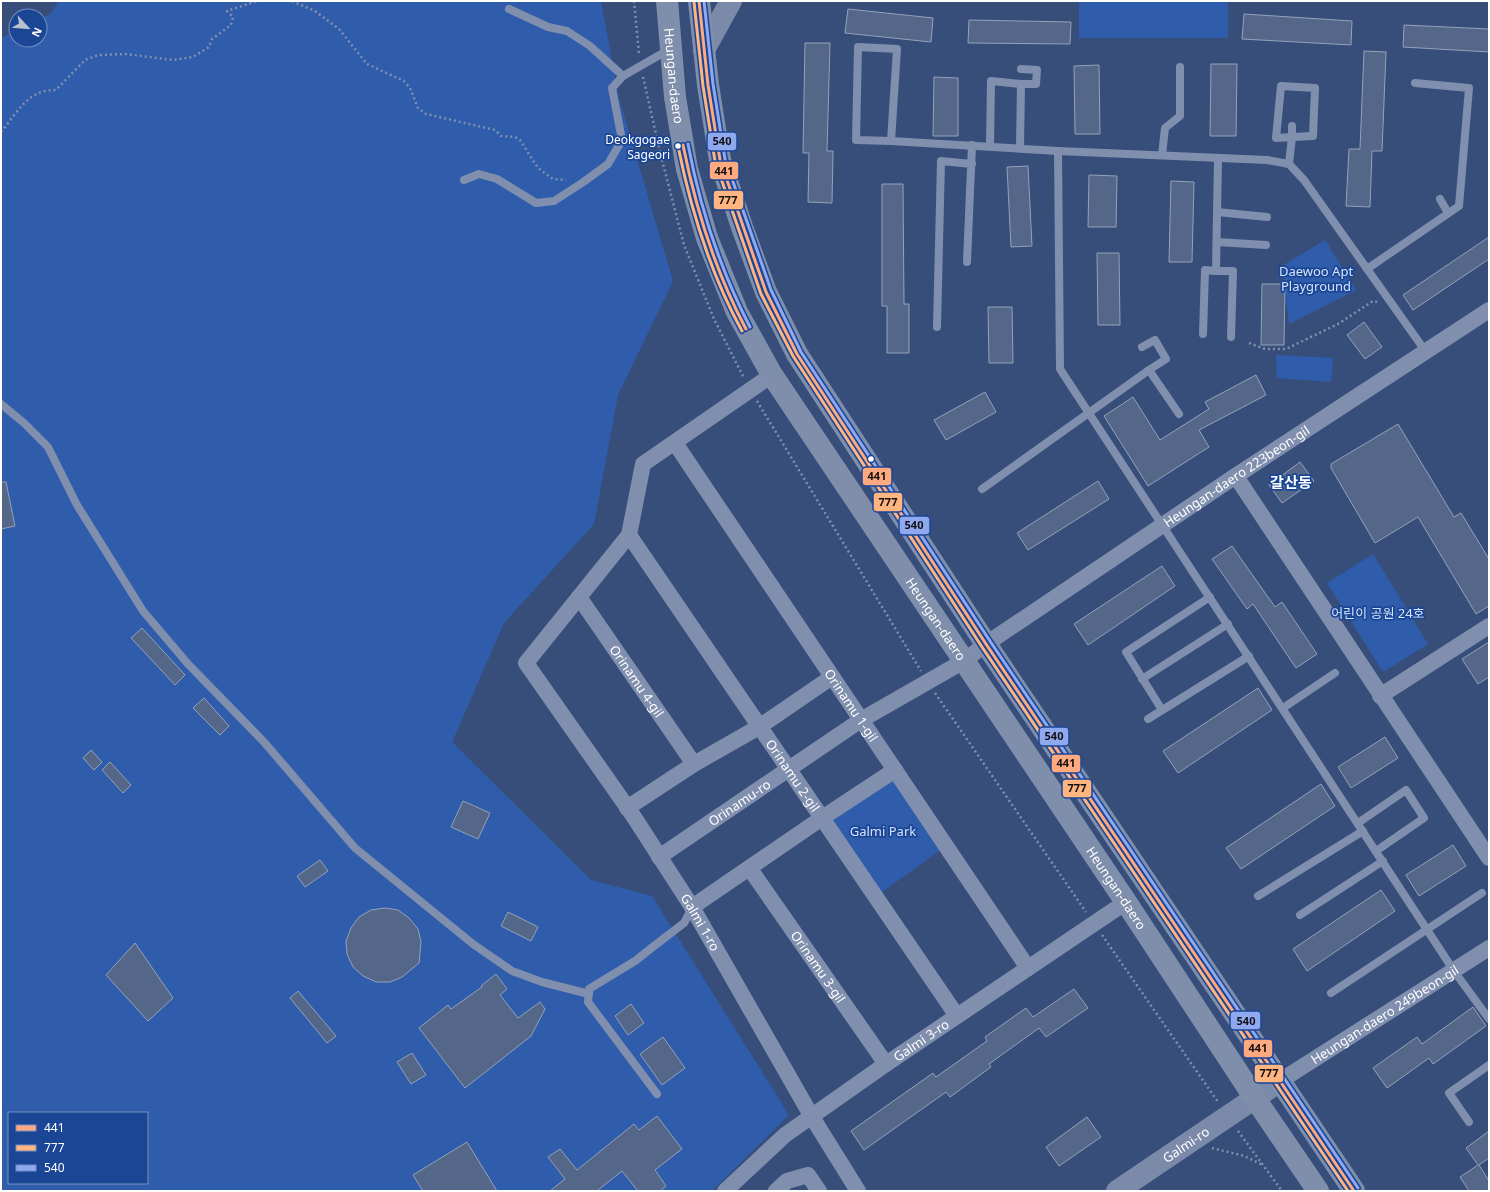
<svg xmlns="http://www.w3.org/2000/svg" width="1490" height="1192" font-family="'Noto Sans','Noto Sans KR',sans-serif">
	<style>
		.green { fill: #2f5dac; fill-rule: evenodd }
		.building { fill: #546789; stroke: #94a2ba }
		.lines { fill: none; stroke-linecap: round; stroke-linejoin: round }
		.path { stroke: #808fad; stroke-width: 2.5; stroke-dasharray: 2 3; stroke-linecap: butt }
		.lane { stroke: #808fad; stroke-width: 8 }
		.street { stroke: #808fad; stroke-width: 16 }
		.secondary { stroke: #7b8aa9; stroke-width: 22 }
		.primary { stroke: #7e8eab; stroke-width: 22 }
		.bus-1-casing { stroke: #1b4696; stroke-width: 6 }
		.bus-2-casing { stroke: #1b4696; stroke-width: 6 }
		.bus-3-casing { stroke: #1b4696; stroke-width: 6 }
		.bus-1 { stroke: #ffa980; stroke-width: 3 }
		.bus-2 { stroke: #ffb580; stroke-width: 3 }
		.bus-3 { stroke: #8fa9f0; stroke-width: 3 }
		.bus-dot { fill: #fff; stroke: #1b4696; stroke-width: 1.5 }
		.labels { text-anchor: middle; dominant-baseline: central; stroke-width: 3.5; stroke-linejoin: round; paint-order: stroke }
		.bus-label { font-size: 12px; fill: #fff; stroke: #1b4696; text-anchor: end }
		.street-label { font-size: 13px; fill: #fff; stroke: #1b4696 }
		.park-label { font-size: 13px; fill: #d5e3fb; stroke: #1b4696 }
		.quarter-label { font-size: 15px; font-weight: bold; fill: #fff; stroke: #1b4696 }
		.line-badge { stroke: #1b4696; stroke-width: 1.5 }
		.pale-badge-label { font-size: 11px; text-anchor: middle; font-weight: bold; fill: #111 }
	</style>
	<rect width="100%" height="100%" fill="#374e7a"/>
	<g class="green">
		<path d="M59,1H601L619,98L673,281L618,395L594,524L504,623L452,742L591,880L652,896L789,1115L712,1191H1V38L16,31V40H40V19L50,14ZM9,1113H147V1183H9Z"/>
		<rect x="1079" y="1" width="149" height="37"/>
		<polygon points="1325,240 1356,290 1289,324 1282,266"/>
		<polygon points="1276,355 1333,358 1331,382 1277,378"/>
		<polygon points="1373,554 1428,644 1383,672 1327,583"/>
		<polygon points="895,770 946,846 875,897 822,818"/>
	</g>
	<g class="building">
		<polygon points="848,9 933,18 931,42 845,33"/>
		<polygon points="1244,14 1352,21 1351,45 1242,39"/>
		<polygon points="969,20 1071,22 1070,44 968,43"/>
		<polygon points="1404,25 1489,29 1489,52 1403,47"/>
		<polygon points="805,43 830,43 827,151 833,151 832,203 808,202 809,153 803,153"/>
		<polygon points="1364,51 1386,52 1382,151 1372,151 1370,207 1346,206 1349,149 1360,149"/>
		<polygon points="1211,64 1237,64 1236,136 1210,136"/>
		<polygon points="1099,65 1100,134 1075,134 1074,66"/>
		<polygon points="934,77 958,78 958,136 933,136"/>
		<polygon points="1028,166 1032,246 1011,247 1007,167"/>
		<polygon points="1089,175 1117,176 1116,227 1088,227"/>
		<polygon points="1171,181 1194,182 1192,262 1169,262"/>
		<polygon points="882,184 903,184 904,304 909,304 909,353 887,353 887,306 882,306"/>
		<polygon points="1489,237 1489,259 1413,310 1403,295"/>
		<polygon points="1097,253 1119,253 1120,325 1098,325"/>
		<polygon points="1262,284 1285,284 1284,345 1261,345"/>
		<polygon points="988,307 1012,307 1013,363 989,363"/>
		<polygon points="1364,322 1382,347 1365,359 1347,335"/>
		<polygon points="1256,375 1266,395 1199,430 1209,447 1148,486 1104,416 1133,397 1160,440 1209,409 1205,402"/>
		<polygon points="985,392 996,412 946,440 934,420"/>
		<polygon points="1398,424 1454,517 1461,513 1489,559 1489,606 1476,614 1418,517 1375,543 1331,468 1331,464"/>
		<polygon points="1300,462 1314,481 1282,503 1269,485"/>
		<polygon points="1098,481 1109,499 1028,550 1017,533"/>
		<polygon points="1,482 6,482 15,526 1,529"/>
		<polygon points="1232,546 1275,607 1282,602 1317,654 1296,668 1253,604 1247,609 1212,559"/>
		<polygon points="1162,566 1175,586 1088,645 1074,624"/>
		<polygon points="142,628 185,675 175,685 131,638"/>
		<polygon points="1489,642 1489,677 1478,684 1462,659"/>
		<polygon points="1258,688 1272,710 1178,773 1163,751"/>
		<polygon points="204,698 229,726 220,735 193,708"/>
		<polygon points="1385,737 1398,758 1351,788 1338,767"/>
		<polygon points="91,750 102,762 94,770 83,758"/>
		<polygon points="110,762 131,785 123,793 102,770"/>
		<polygon points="1321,784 1335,806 1241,869 1226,848"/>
		<polygon points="463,801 490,813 478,839 451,827"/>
		<polygon points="1453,845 1466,866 1419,896 1406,875"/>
		<polygon points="320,860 328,871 305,887 297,876"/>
		<polygon points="1381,890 1395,911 1307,971 1293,949"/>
		<polygon points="385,908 398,910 409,918 418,929 421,942 419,963 402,977 390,982 376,982 363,976 353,967 347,954 346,941 351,928 359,917 371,910"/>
		<polygon points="508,912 538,927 531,941 501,926"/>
		<polygon points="135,943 173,998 148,1021 106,975"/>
		<polygon points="496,974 507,989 500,995 518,1018 540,1002 545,1009 531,1036 465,1088 419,1028 448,1005 451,1009 482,987 481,986"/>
		<polygon points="1074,989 1088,1008 1046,1037 1039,1028 989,1064 991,1067 950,1097 946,1092 864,1150 851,1131 933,1073 936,1077 987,1041 985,1037 1026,1008 1033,1017"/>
		<polygon points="298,991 336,1036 327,1043 290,998"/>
		<polygon points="631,1004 644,1023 628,1035 615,1016"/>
		<polygon points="1473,1007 1486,1026 1433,1064 1429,1058 1387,1088 1373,1068 1417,1037 1422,1044"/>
		<polygon points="663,1037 685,1068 662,1085 640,1054"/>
		<polygon points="412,1053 426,1075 411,1084 397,1062"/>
		<polygon points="657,1116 682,1149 655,1170 666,1186 660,1191 638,1191 622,1171 597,1191 550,1191 565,1179 548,1157 560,1149 577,1170 634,1124 639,1130"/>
		<polygon points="1087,1117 1101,1137 1059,1166 1046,1147"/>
		<polygon points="1489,1131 1489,1158 1479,1165 1489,1181 1489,1191 1469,1191 1460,1177 1478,1165 1466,1148"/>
		<polygon points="467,1142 497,1191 423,1191 413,1175"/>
	</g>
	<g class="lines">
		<g class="path">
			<polyline points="292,1 315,11 339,29 367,64 404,81 410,88 418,108 426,114 495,130 501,136 515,137 520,140 538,168 553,179 566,180"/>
			<polyline points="634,1 639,54"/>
			<polyline points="643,77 661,156 684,245 714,319 744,378"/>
			<path d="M1,132C17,113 28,89 56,90L85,60L98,55L126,54L173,60L193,57L209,47L212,39L231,25L233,17L227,11L257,1"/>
			<polyline points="1249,343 1265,349 1286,349 1338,324 1373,301 1377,302"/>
			<polyline points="757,401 921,671"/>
			<polyline points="935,693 1086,912"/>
			<polyline points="1102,935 1218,1102"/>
			<polyline points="1238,1131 1282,1191"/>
			<polyline points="1212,1148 1244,1156 1263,1165"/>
		</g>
		<g class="lane">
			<polyline points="509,9 548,27 567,31 590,46 623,76"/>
			<polyline points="1021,69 1037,70 1036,84 1021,84"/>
			<polyline points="891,141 856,140 858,47 897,49 891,141 1058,151 1267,160 1289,164 1304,180 1426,352"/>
			<polyline points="990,146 991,81 1021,84 1020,147"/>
			<polyline points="1058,151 1060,369 1454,971 1489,1019"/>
			<polyline points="1162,155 1165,128 1180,116 1180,67"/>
			<polyline points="1218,158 1216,271 1233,271 1231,337"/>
			<polyline points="1289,164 1292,137 1313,136 1315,88 1281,86 1276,138 1292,137 1292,126"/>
			<polyline points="464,180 479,174 497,179 536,203 554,201 582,183 608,164 622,140 612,88 623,76 670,49"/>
			<polyline points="1440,199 1448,213"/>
			<polyline points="1217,212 1267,217"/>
			<polyline points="1217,242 1266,245"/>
			<polyline points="967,262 972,145"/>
			<polyline points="1367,269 1459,206 1469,88 1415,83"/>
			<polyline points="937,327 941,161 972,164"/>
			<polyline points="1203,334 1205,270 1216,271"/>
			<polyline points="1142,347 1155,340 1166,359 1149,370"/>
			<polyline points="1,404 24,423 48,447 77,505 143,611 188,664 264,742 355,848 473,944 512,971 542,982 589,994"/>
			<polyline points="982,489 1149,370 1179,414"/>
			<polyline points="1142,679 1228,624"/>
			<polyline points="1283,708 1335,673"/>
			<polyline points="1162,710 1126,652 1210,597"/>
			<polyline points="1148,719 1249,656"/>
			<polyline points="1358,823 1406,790 1424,818 1376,851"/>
			<polyline points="1258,896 1363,831"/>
			<polyline points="1300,915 1383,861"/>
			<polyline points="1331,993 1482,893"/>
			<polyline points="657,1094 588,1002 589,989 635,961 654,946 684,923 692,908"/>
			<polyline points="1469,1122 1449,1093 1489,1065"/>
		</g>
		<g class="street">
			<path id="s1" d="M772,375L643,464L629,535L526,663L634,817L692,907L812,1117L858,1191"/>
			<path id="s2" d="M675,443L1028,968"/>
			<polyline points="1234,477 1239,481 1489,858"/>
			<path id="s3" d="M629,535L957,1016"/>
			<path id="s4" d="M579,597L694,764"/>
			<polyline points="1380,696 1489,626"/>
			<polyline points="627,808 694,764 759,727 832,677"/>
			<path id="s5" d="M659,857L861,720L964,661L986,644L1234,477L1489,310"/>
			<path id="s6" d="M750,869L886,1064"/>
			<polyline points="692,907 822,818 895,770"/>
			<path id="s7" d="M1280,1081L1489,948"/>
			<path id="s8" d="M725,1191L785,1135L886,1064L1126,902"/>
			<polyline points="776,1191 787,1181 808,1175 819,1191"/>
		</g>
		<g class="secondary">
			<polyline points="704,50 731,1"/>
			<path id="s9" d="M1117,1191L1280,1081"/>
		</g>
		<g class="primary">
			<path id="s10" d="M667,1L675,97L687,169L707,238L737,312L772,375L1126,902L1254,1097L1318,1191"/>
			<polyline points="699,1 708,85 720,160 742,227 766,292 797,354 986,644 1354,1191"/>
		</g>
		<g class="bus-1-casing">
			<g id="bus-1">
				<polyline points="699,1 708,85 720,160 766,292 797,354 986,644 1354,1191"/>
				<path d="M683,145C696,210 715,271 746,329"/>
			</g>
		</g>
		<g class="bus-2-casing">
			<g id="bus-2">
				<polyline points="694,2 703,86 715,161 761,294 793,356 982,647 1348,1191"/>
				<path d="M678,146C691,211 710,273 742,331"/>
			</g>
		</g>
		<g class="bus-3-casing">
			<g id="bus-3">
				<polyline points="704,1 713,84 725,159 771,290 801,352 990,641 1358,1188"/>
				<path d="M688,144C700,208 720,269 750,327"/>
			</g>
		</g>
		<use href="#bus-1" class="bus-1"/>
		<use href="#bus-2" class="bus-2"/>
		<use href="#bus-3" class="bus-3"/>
	</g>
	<g class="bus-dot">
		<circle cx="678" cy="146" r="3.5"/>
		<circle cx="871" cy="459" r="3.5"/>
	</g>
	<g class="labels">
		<g class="bus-label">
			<text x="670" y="139">Deokgogae<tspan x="670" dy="15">Sageori</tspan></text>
		</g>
		<g class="street-label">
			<text stroke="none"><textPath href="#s10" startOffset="75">Heungan-daero</textPath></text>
			<text stroke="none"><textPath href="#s5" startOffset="692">Heungan-daero 223beon-gil</textPath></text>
			<text stroke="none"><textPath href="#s10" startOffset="687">Heungan-daero</textPath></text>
			<text stroke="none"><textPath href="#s4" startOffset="102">Orinamu 4-gil</textPath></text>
			<text stroke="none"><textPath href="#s2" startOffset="316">Orinamu 1-gil</textPath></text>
			<text stroke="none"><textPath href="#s3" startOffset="291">Orinamu 2-gil</textPath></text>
			<text stroke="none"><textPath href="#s5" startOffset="97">Orinamu-ro</textPath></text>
			<text stroke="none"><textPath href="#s10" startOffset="1011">Heungan-daero</textPath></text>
			<text stroke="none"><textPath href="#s1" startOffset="706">Galmi 1-ro</textPath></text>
			<text stroke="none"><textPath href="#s6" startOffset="119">Orinamu 3-gil</textPath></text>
			<text stroke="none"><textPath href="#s7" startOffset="124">Heungan-daero 249beon-gil</textPath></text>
			<text stroke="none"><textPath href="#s8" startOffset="248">Galmi 3-ro</textPath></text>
			<text stroke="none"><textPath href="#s9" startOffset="83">Galmi-ro</textPath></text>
		</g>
		<g class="park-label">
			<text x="1316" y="271">Daewoo Apt<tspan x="1316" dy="15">Playground</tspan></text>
			<text x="1378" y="613">어린이 공원 24호</text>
			<text x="883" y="831">Galmi Park</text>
		</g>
		<g class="quarter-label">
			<text x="1291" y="482">갈산동</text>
		</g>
	</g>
	<g class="line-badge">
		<rect x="707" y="132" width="30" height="19" rx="4" fill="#8fa9f0"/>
		<rect x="709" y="161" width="30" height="19" rx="4" fill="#ffa980"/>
		<rect x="713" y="190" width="31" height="20" rx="4" fill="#ffb580"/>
		<rect x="862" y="467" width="30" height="19" rx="4" fill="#ffa980"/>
		<rect x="873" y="492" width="30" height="20" rx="4" fill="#ffb580"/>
		<rect x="899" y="516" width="31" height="19" rx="4" fill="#8fa9f0"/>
		<rect x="1039" y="727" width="30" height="19" rx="4" fill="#8fa9f0"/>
		<rect x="1051" y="754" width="30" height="19" rx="4" fill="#ffa980"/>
		<rect x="1062" y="779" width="30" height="19" rx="4" fill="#ffb580"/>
		<rect x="1230" y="1011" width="31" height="19" rx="4" fill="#8fa9f0"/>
		<rect x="1243" y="1039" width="30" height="19" rx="4" fill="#ffa980"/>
		<rect x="1254" y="1064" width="30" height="19" rx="4" fill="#ffb580"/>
	</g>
	<g class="pale-badge-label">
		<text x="722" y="145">540</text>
		<text x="724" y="175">441</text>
		<text x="728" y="204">777</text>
		<text x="877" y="480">441</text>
		<text x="888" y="506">777</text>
		<text x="914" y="529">540</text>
		<text x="1054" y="740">540</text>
		<text x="1066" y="767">441</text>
		<text x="1077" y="792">777</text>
		<text x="1246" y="1025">540</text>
		<text x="1258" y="1052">441</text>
		<text x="1269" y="1077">777</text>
	</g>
	<rect width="1490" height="1192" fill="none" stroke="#ffffff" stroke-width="4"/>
	<rect x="8" y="1112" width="140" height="72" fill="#1b4696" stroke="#7690c0"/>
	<rect x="16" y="1125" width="20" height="6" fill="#ffa980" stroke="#7690c0"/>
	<text x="44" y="1132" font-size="12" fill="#ffffff">441</text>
	<rect x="16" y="1145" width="20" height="6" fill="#ffb580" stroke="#7690c0"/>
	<text x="44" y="1152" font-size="12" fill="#ffffff">777</text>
	<rect x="16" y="1165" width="20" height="6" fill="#8fa9f0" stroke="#7690c0"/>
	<text x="44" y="1172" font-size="12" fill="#ffffff">540</text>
	<g transform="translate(28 28) rotate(116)"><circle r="19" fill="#1b4696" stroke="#7690c0"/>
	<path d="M0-3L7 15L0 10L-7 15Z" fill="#b9c1d0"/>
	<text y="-6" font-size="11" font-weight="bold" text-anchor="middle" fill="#ffffff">N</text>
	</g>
</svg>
